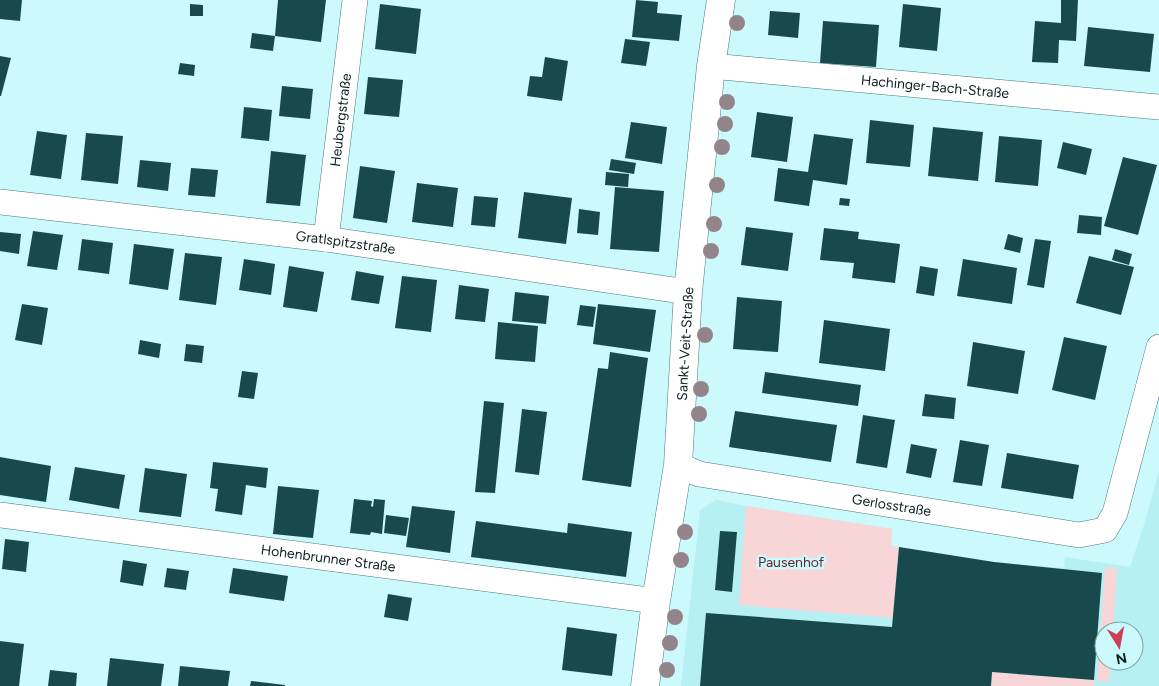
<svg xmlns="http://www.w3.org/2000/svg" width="1159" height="686" font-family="Figtree,sans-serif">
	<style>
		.built { fill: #b7f0f3; fill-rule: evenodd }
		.green { fill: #f8d5d6 }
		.building { fill: #184a4d }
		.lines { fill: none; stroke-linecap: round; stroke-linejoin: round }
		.minor-casing { stroke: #4d787b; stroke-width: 26 }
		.tertiary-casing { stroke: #4d787b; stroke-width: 29 }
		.minor { stroke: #fff; stroke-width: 25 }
		.tertiary { stroke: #fff; stroke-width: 28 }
		.tree { fill: #93848a }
		.labels { text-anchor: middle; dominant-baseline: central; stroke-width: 5; stroke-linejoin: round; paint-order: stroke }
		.street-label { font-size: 14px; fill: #0e1f21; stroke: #cbf9fc }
		.park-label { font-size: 14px; fill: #66242c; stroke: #cbf9fc }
	</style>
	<rect width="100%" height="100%" fill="#cbf9fc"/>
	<path class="built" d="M1159,471V686H681L700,510L716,500L746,506L892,529L891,546L994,562L1064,568L1065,557L1130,567L1144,525ZM1104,631H1134V661H1104Z"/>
	<g class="green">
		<polygon points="746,506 892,529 891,546 899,547 893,618 739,605"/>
		<polygon points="1105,567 1117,568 1113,631 1104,631 1104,661 1111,661 1109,682 1097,681"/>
		<polygon points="992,672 1094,680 1094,686 991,686"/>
	</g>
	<g class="building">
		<polygon points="0,0 22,0 20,21 0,19"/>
		<polygon points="278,0 326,0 321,42 275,36 273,51 250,48 252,33 275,36"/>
		<polygon points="636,0 658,2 657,13 682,15 679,41 632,37"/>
		<polygon points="1061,0 1078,0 1076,41 1059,40 1058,63 1032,62 1035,21 1061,23"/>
		<polygon points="190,4 203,5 203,16 190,16"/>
		<polygon points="380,4 421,9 416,54 375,49"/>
		<polygon points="903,4 941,8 937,51 899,47"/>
		<polygon points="770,11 800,13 798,38 768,35"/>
		<polygon points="823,21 879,25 876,67 820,63"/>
		<polygon points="1088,27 1154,34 1150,72 1084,66"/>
		<polygon points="625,39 650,42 646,66 621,63"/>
		<polygon points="0,56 11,58 1,96 0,96"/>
		<polygon points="545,57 568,61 562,101 527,96 530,76 542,77"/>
		<polygon points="180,63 195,65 194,76 178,74"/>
		<polygon points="368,77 403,80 399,117 364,114"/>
		<polygon points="282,86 313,89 310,119 279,116"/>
		<polygon points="244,107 272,110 269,141 241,138"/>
		<polygon points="757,112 793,117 787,162 751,157"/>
		<polygon points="870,120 914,125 910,167 866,163"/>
		<polygon points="631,122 667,127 662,164 625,158"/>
		<polygon points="933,127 983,132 978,181 928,176"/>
		<polygon points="37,131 67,135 61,179 30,175"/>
		<polygon points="86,133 123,136 118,184 81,180"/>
		<polygon points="814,134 853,139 847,185 813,180 809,206 774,201 778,168 808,172"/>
		<polygon points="999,136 1042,140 1038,186 995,182"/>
		<polygon points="1063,142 1092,149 1086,175 1057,168"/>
		<polygon points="271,151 306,155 300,206 266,203"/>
		<polygon points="1123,157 1157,165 1138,235 1104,226"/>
		<polygon points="611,159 636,163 634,174 609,170"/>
		<polygon points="140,160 171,163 168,191 137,187"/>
		<polygon points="360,166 395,171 387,223 353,218"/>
		<polygon points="191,168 218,170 215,197 188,195"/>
		<polygon points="606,172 629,174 628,187 605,185"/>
		<polygon points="417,183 458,188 453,227 412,222"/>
		<polygon points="615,187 664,191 659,252 610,249"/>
		<polygon points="524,192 572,198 566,244 518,238"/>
		<polygon points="474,196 498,198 495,227 471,225"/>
		<polygon points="840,198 850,199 849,206 839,205"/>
		<polygon points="579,209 600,212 598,235 577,233"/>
		<polygon points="1079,215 1102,217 1101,235 1077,233"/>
		<polygon points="746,227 793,233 788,271 741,265"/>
		<polygon points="824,228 859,232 858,239 900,244 895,283 852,278 854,263 820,260"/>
		<polygon points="33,231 63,235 57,270 27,266"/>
		<polygon points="0,232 21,234 19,254 0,251"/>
		<polygon points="1008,234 1023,238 1020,253 1004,249"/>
		<polygon points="82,239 113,243 109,274 78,270"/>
		<polygon points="1035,239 1051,241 1044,288 1027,285"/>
		<polygon points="134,244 174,249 168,290 129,284"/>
		<polygon points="1115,249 1132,254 1129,265 1112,260"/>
		<polygon points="185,253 222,257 216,305 179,300"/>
		<polygon points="1089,256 1134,267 1121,315 1076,303"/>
		<polygon points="244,259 275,264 271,295 239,290"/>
		<polygon points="963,259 1017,268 1012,304 957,296"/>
		<polygon points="289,266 324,272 317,312 283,307"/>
		<polygon points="920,266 938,269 934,296 916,293"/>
		<polygon points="356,271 384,276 379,304 351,300"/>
		<polygon points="402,276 437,280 431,332 395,328"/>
		<polygon points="459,285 489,289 485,322 455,319"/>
		<polygon points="515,292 549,296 546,324 512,321"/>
		<polygon points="737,297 782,301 778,352 733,349"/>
		<polygon points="22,304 48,308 42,345 15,340"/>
		<polygon points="598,304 656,310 650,352 593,344"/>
		<polygon points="580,305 596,307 593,327 577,325"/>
		<polygon points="824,320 890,329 885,371 819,363"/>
		<polygon points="498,322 538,326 535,362 495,359"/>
		<polygon points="1064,337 1107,346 1095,400 1052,390"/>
		<polygon points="140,340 161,344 159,358 138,354"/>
		<polygon points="973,342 1025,351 1018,394 967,386"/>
		<polygon points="186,344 204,346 202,363 184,361"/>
		<polygon points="610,352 648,358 631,487 582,480 598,368 608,369"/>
		<polygon points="242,371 258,373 254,399 238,397"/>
		<polygon points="765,372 861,385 858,406 762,393"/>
		<polygon points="925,394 956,398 954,419 922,416"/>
		<polygon points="484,401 504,403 495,493 475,492"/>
		<polygon points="522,409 547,412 539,475 515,472"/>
		<polygon points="735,411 837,425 831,462 729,447"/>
		<polygon points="863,415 895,420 887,468 856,463"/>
		<polygon points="960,440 989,445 982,486 953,482"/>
		<polygon points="911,444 937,449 931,478 906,473"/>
		<polygon points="1007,453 1079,465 1073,499 1001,488"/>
		<polygon points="0,457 51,466 46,502 0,495"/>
		<polygon points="213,462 268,468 266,488 246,485 242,515 215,511 218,489 210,488"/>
		<polygon points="75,467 125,475 119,509 69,500"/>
		<polygon points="145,468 187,474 181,517 139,512"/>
		<polygon points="278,486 319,490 313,538 273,534"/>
		<polygon points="354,499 372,501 371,506 373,507 374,499 385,500 382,534 371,532 370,535 350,533"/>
		<polygon points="412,506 455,511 450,553 406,547"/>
		<polygon points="386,515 409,518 406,536 384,533"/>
		<polygon points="476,521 567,533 568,523 632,532 626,577 471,557"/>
		<polygon points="720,531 737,532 732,592 715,590"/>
		<polygon points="5,539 29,542 26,572 2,569"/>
		<polygon points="899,547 994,562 1102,573 1094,680 992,672 991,686 700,686 706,613 892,627"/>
		<polygon points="123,560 147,564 143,586 120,582"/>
		<polygon points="167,568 189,571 186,590 164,587"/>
		<polygon points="233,568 288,576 284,601 229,593"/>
		<polygon points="388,594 412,598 408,621 384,617"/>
		<polygon points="567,627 617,634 612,676 562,670"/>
		<polygon points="0,641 24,644 19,686 0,686"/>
		<polygon points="110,658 164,664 161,686 107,686"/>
		<polygon points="180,666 230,671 228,686 178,686"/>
		<polygon points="50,670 77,673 76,686 48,686"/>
		<polygon points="251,681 285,685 285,686 250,686"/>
	</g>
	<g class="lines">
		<g class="minor-casing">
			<g id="minor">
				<path id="s1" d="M711,66L1159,107"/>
				<path id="s2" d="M0,202L326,239L688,292"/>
				<path id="s3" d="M326,239L355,0"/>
				<path id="s4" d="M678,465L699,474L1079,535L1105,530L1115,513L1159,347"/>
				<path id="s5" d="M0,515L656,601"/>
			</g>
		</g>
		<g class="tertiary-casing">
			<g id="tertiary">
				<path id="s6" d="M645,686L656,601L678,465L688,292L711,66L721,0"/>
			</g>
		</g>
		<use href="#minor" class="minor"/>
		<use href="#tertiary" class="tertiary"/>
	</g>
	<g class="tree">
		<circle cx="737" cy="23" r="8"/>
		<circle cx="727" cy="102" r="8"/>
		<circle cx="725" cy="124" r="8"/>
		<circle cx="722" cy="147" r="8"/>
		<circle cx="717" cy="185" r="8"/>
		<circle cx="714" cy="224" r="8"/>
		<circle cx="711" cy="251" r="8"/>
		<circle cx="705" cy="335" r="8"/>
		<circle cx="701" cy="389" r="8"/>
		<circle cx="699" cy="414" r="8"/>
		<circle cx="685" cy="532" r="8"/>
		<circle cx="681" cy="560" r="8"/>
		<circle cx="675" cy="617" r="8"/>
		<circle cx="670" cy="643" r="8"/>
		<circle cx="667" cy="670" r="8"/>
	</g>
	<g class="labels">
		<g class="street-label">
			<text stroke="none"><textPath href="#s1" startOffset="225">Hachinger-Bach-Straße</textPath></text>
			<text stroke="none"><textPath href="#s3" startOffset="120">Heubergstraße</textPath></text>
			<text stroke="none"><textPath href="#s2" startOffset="348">Gratlspitzstraße</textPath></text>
			<text stroke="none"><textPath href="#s6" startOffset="345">Sankt-Veit-Straße</textPath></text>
			<text stroke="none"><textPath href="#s4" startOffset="218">Gerlosstraße</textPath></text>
			<text stroke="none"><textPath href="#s5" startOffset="331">Hohenbrunner Straße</textPath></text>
		</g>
		<g class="park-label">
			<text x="791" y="562">Pausenhof</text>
		</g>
	</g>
	<g transform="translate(1119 646) rotate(169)"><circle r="24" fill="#cbf9fc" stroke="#7fa2a4"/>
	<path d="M0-4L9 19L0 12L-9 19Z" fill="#ce3e55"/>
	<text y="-8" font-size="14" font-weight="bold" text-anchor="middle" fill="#0e1f21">N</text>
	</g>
</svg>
